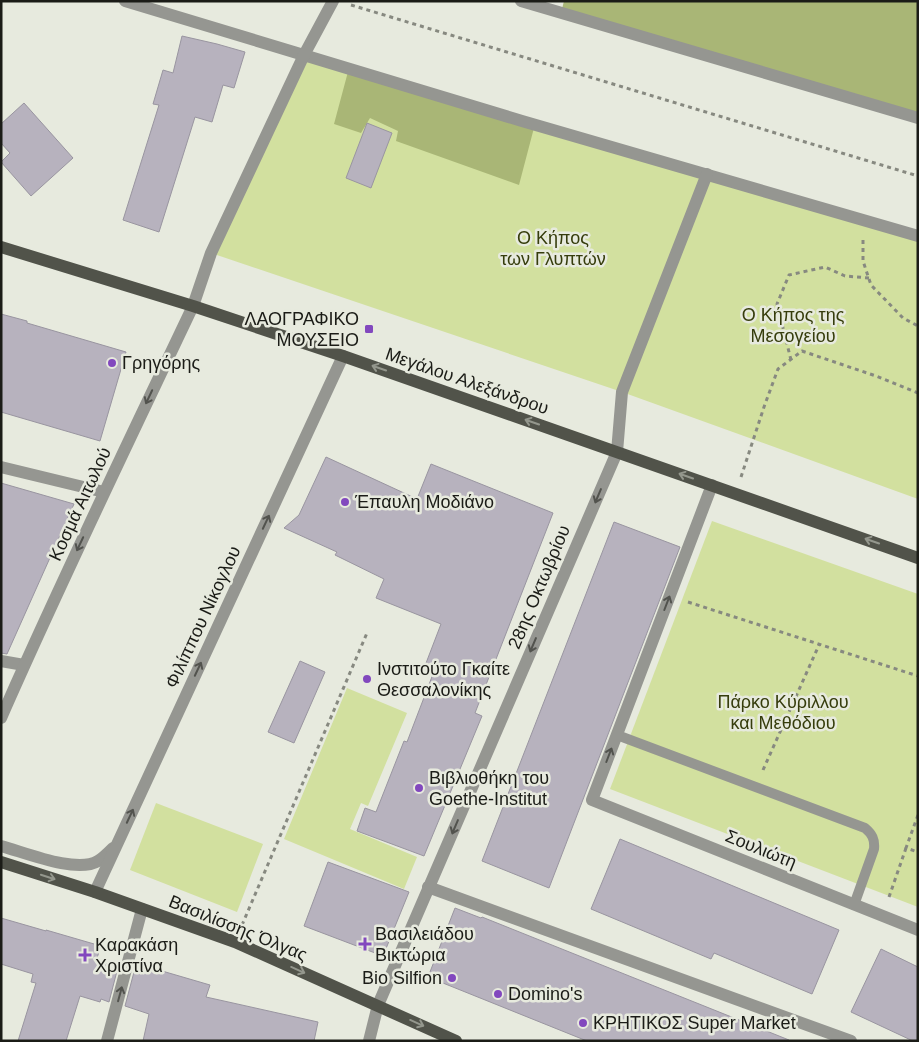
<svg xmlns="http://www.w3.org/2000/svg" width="919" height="1042" font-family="Arial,sans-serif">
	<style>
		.green { fill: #d2e09f }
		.water { fill: #a9b676 }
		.building { fill: #b7b2be; stroke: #9995a0 }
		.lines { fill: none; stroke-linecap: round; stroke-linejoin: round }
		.path { stroke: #878980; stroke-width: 3; stroke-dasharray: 4 4; stroke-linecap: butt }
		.service { stroke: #959691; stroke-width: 10 }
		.pedestrian { stroke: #959691; stroke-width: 12 }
		.minor { stroke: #959691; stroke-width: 12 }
		.tertiary { stroke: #959691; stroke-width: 12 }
		.primary { stroke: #51534a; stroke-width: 12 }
		.oneway { stroke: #94978d }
		.oneway2 { stroke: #52534e }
		.poi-dot { fill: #8248be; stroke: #e7eade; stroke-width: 2 }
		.labels { text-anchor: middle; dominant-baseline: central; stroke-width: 5; stroke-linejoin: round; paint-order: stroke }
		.park-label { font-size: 18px; fill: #363d0c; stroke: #e7eade }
		.poi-label { font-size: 18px; fill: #1b1c17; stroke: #e7eade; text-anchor: start }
		.street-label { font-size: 18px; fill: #1b1c17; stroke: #e7eade }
	</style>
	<rect width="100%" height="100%" fill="#e7eade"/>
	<g class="green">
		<polygon points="304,55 918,236 918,499 622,392 211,253"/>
		<polygon points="712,521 918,594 918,907 610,789"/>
		<polygon points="347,688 407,713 368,806 361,803 350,829 417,857 404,889 284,839"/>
		<polygon points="156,803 263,844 237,912 130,870"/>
	</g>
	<g class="water">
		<polygon points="564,1 918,1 918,114 562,9"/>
		<polygon points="349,68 535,124 519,185 396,141 398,131 370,118 361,133 334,124"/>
	</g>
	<g class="building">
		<polygon points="182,36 217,44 245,52 234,88 223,85 212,122 195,117 159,232 123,220 159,105 153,104 163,70 173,73"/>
		<polygon points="24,103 73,158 31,196 1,162 10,153 1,143 1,124"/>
		<polygon points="367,123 392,133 371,188 346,178"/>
		<polygon points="1,314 27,321 27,323 126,352 100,441 1,412"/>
		<polygon points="326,457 417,499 431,464 553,513 475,713 482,716 424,856 357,831 365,808 376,812 404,741 407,742 433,674 423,671 441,624 376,598 384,579 335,555 337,552 284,528 299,515"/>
		<polygon points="1,483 74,504 7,654 1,653"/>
		<polygon points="614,522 680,547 549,888 482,861"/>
		<polygon points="300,661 325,672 294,743 268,732"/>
		<polygon points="620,839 839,930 812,994 714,953 711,959 591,909"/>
		<polygon points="328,862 409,892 383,956 304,926"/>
		<polygon points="455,908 481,918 482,917 789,1040 789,1041 587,1041 428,977"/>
		<polygon points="1,918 46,931 46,930 101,946 96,961 118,967 109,1002 101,999 100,1002 80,996 66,1041 18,1041 36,983 31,982 33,974 1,964"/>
		<polygon points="881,949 918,967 918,1041 913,1041 851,1012"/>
		<polygon points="145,966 210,985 206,997 318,1022 314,1041 143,1041 149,1014 125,1006 134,972 143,974"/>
	</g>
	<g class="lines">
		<g class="path">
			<polyline points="351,5 918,176"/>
			<polyline points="863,240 863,261 871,285 903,318 918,326"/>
			<polyline points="791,360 777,304 789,275 825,267 845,276 869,278"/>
			<polyline points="741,477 764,407 778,369 802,351 876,376 918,393"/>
			<polyline points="688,602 918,676"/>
			<polyline points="763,770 819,645"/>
			<polyline points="918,815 906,848 918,852"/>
			<polyline points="889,897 906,848"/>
			<polyline points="242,925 367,633"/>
		</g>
		<path class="service" d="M617,735L865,828C872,834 875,839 874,849L854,905"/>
		<g class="pedestrian">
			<polyline points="125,1 522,121 918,236"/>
			<polyline points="521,1 918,118"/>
			<polyline points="193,306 211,253 304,55 333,1"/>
			<polyline points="617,452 622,392 707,174"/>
			<polyline points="428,887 851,1041"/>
		</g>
		<g class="minor">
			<polyline points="1,467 104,492"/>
			<polyline points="712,485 592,800 918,930"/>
			<polyline points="1,661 24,665"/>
			<path d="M1,718C62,579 128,443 193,306"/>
			<path d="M1,846C24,852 76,874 98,861C103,858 108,853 113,848"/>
			<polyline points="95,892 343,356"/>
			<polyline points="107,1041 142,909"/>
		</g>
		<polyline class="tertiary" points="369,1041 378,1005 617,452"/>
		<g class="primary">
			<polyline points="1,247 193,306 343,356 918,558"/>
			<polyline points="1,862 95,892 235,942 456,1041"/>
		</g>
	</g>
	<defs><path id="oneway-shaft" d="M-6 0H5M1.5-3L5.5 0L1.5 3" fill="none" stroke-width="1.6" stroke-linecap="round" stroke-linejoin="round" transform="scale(1.25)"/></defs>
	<g class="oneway">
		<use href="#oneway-shaft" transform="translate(379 368) rotate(-161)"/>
		<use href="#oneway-shaft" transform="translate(532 422) rotate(-161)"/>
		<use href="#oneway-shaft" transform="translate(686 476) rotate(-161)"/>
		<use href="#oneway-shaft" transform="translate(872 541) rotate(-161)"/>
		<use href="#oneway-shaft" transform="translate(48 877) rotate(18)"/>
		<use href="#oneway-shaft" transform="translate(298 970) rotate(24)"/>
		<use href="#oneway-shaft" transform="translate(417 1023) rotate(24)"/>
	</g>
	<g class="oneway2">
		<use href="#oneway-shaft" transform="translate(149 397) rotate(115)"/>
		<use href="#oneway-shaft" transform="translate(598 496) rotate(113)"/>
		<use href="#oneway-shaft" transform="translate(266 522) rotate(-65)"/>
		<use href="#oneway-shaft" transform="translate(80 544) rotate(115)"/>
		<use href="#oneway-shaft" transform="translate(667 603) rotate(-69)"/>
		<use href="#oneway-shaft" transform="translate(533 645) rotate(113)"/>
		<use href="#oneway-shaft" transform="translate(198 669) rotate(-65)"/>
		<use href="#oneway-shaft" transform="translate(609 755) rotate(-69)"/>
		<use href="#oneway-shaft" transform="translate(130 816) rotate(-65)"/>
		<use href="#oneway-shaft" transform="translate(455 827) rotate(113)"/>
		<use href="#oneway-shaft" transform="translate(120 994) rotate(-75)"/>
	</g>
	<g class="poi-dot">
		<rect x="364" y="324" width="10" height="10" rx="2.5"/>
		<circle cx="112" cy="363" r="5"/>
		<circle cx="345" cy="502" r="5"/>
		<circle cx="367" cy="679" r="5"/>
		<circle cx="419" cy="788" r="5"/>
		<path d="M362.5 936.5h5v5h5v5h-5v5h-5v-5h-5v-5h5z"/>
		<path d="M82.5 947.5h5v5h5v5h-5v5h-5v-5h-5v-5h5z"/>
		<circle cx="452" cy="978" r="5"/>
		<circle cx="498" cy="994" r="5"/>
		<circle cx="583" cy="1023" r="5"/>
	</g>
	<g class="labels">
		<g class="park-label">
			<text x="553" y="238">Ο Κήπος<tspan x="553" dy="21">των Γλυπτών</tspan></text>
			<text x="793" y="315">Ο Κήπος της<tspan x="793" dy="21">Μεσογείου</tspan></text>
			<text x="783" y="702">Πάρκο Κύριλλου<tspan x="783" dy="21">και Μεθόδιου</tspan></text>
		</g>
		<g class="poi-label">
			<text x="359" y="319" text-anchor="end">ΛΑΟΓΡΑΦΙΚΟ<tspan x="359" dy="21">ΜΟΥΣΕΙΟ</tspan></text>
			<text x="122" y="363">Γρηγόρης</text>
			<text x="355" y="502">Έπαυλη Μοδιάνο</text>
			<text x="377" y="669">Ινστιτούτο Γκαίτε<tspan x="377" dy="21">Θεσσαλονίκης</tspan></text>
			<text x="429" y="778">Βιβλιοθήκη του<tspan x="429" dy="21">Goethe-Institut</tspan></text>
			<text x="375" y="934">Βασιλειάδου<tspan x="375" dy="21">Βικτώρια</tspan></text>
			<text x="95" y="945">Καρακάση<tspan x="95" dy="21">Χριστίνα</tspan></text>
			<text x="442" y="978" text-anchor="end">Bio Silfion</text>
			<text x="508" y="994">Domino's</text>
			<text x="593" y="1023">ΚΡΗΤΙΚΟΣ Super Market</text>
		</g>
		<g class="street-label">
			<text transform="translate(467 381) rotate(19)">Μεγάλου Αλεξάνδρου</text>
			<text transform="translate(80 504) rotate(-65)">Κοσμά Αιτωλού</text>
			<text transform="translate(539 587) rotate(-67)">28ης Οκτωβρίου</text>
			<text transform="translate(203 617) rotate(-65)">Φιλίππου Νίκογλου</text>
			<text transform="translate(761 849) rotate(22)">Σουλιώτη</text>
			<text transform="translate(238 928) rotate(22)">Βασιλίσσης Όλγας</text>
		</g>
	</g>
	<rect width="919" height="1042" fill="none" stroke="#1b1c17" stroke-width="5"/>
</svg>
